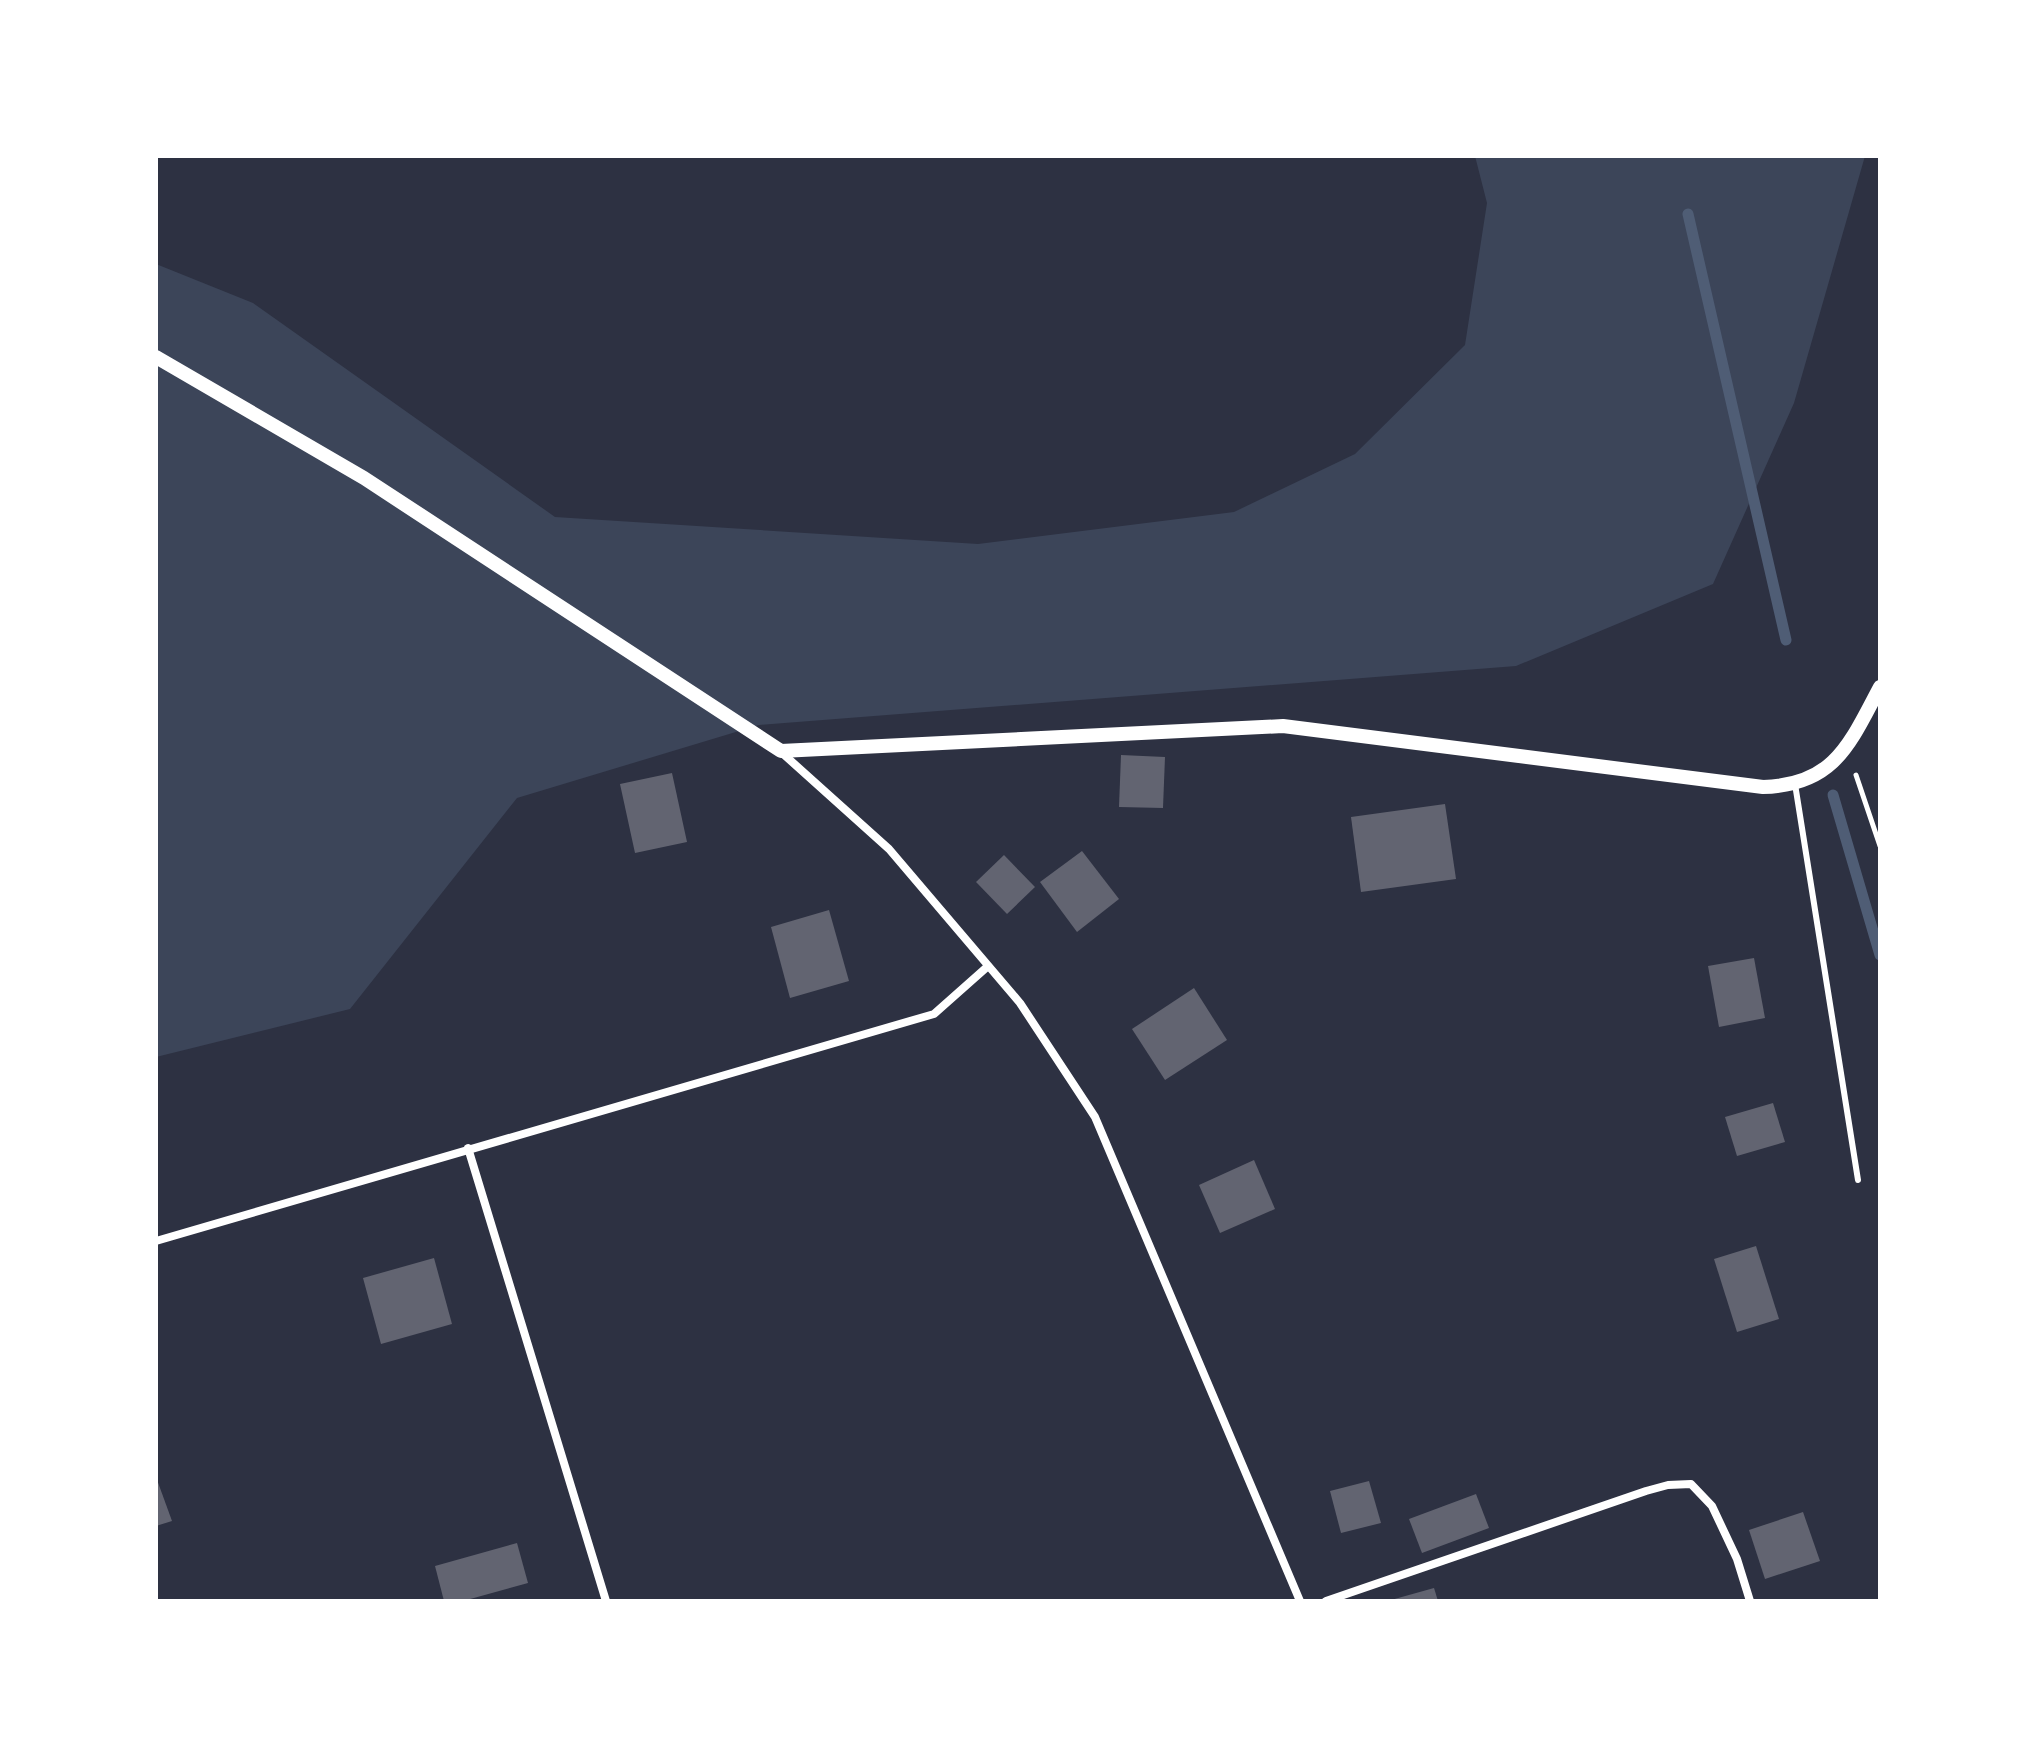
<svg xmlns="http://www.w3.org/2000/svg" width="2036" height="1757" font-family="'Fira Sans Condensed',sans-serif">
	<style>
		.green { fill: #3c4559 }
		.lines { fill: none; stroke-linecap: round; stroke-linejoin: round }
		.stream { stroke: #4f5d75; stroke-width: 11 }
		.building { fill: #626471 }
		.path { stroke: #fff; stroke-width: 5 }
		.service { stroke: #fff; stroke-width: 6 }
		.minor { stroke: #fff; stroke-width: 8 }
		.tertiary { stroke: #fff; stroke-width: 14 }
	</style>
	<rect width="100%" height="100%" fill="#2d3142"/>
	<polygon class="green" points="1475,156 1865,156 1794,403 1713,584 1516,666 759,725 517,798 350,1009 156,1057 156,264 253,303 555,517 978,544 1234,512 1355,454 1465,345 1487,203"/>
	<g class="lines">
		<g class="stream">
			<polyline points="1688,214 1786,640"/>
			<polyline points="1833,795 1880,955"/>
		</g>
	</g>
	<g class="building">
		<polygon points="1121,755 1165,757 1163,808 1119,807"/>
		<polygon points="672,773 687,842 635,853 620,784"/>
		<polygon points="1445,804 1456,879 1361,892 1351,817"/>
		<polygon points="1082,851 1119,899 1077,932 1040,882"/>
		<polygon points="1004,855 1035,887 1007,914 976,882"/>
		<polygon points="829,910 849,981 790,998 771,927"/>
		<polygon points="1754,958 1765,1018 1719,1027 1708,966"/>
		<polygon points="1194,988 1227,1040 1165,1080 1132,1029"/>
		<polygon points="1773,1103 1785,1142 1737,1156 1725,1117"/>
		<polygon points="1254,1160 1275,1209 1220,1233 1199,1185"/>
		<polygon points="1756,1246 1779,1319 1737,1332 1714,1259"/>
		<polygon points="434,1258 452,1324 381,1344 363,1278"/>
		<polygon points="156,1477 172,1521 156,1526"/>
		<polygon points="1369,1481 1381,1523 1341,1533 1330,1491"/>
		<polygon points="1476,1494 1489,1528 1422,1553 1409,1519"/>
		<polygon points="1803,1512 1820,1561 1765,1579 1749,1530"/>
		<polygon points="517,1543 528,1583 463,1601 444,1601 435,1566"/>
		<polygon points="1434,1588 1438,1601 1391,1601 1391,1600"/>
	</g>
	<g class="lines">
		<polyline class="path" points="1856,775 1880,846"/>
		<polyline class="service" points="1795,784 1858,1180"/>
		<g class="minor">
			<polyline points="781,752 889,849 1020,1003 1095,1117 1300,1601"/>
			<polyline points="468,1148 606,1601"/>
			<polyline points="156,1241 934,1014 987,967"/>
			<polyline points="1326,1601 1646,1491 1668,1485 1691,1484 1712,1506 1737,1559 1750,1601"/>
		</g>
		<path class="tertiary" d="M156,357L364,478L781,751L1283,726L1763,787C1835,785 1850,743 1880,687"/>
	</g>
	<rect width="2036" height="1757" fill="none" stroke="#ffffff" stroke-width="316"/>
</svg>
